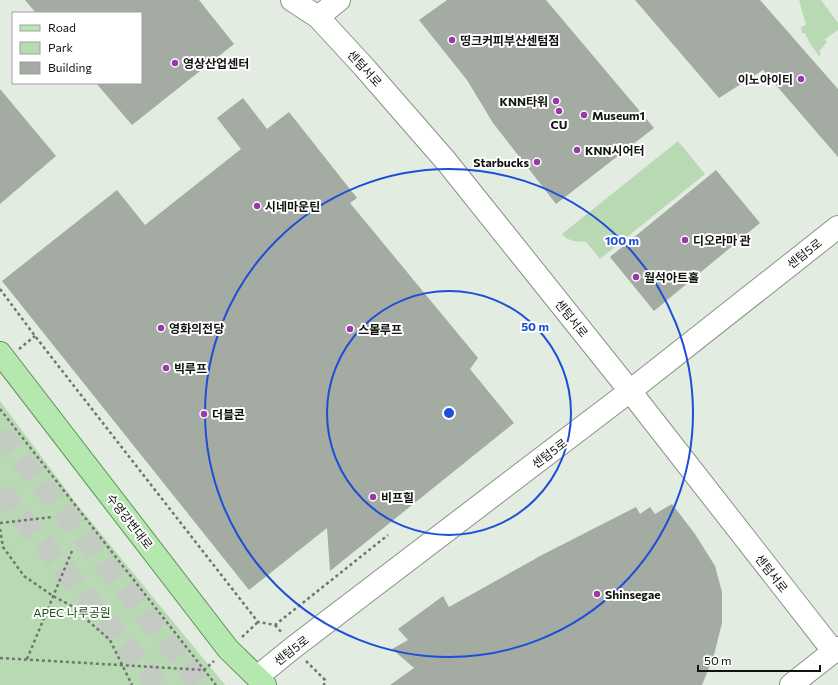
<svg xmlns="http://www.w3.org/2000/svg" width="838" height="685" font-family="Commissioner,'Noto Sans KR',sans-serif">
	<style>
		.green { fill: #b9d9b4 }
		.building { fill: #a3aba2 }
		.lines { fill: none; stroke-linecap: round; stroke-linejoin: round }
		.highway-tunnel { stroke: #c3cbc2; stroke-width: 22; stroke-dasharray: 22 11; stroke-linecap: butt }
		.minor-casing { stroke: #8a9288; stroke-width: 24 }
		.major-casing { stroke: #5b9355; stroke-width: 24 }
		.path { stroke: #70766f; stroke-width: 2.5; stroke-dasharray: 3 3; stroke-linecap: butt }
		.minor { stroke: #fff; stroke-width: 22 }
		.major { stroke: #b5e8af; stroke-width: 22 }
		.ring { fill: none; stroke: #1d4ed8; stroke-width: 2 }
		.poi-dot { fill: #973ba6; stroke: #fff; stroke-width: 1.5 }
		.labels { text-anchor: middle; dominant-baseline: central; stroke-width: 4; stroke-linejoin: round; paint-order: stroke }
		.poi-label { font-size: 12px; font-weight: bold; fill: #10130f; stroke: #fff; text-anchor: start }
		.street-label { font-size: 12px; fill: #10130f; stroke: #fff }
		.park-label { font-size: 12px; fill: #1e5119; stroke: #fff }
		.centre { fill: #1d4ed8; stroke: #fff; stroke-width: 2 }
		.ring-label { font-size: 12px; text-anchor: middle; font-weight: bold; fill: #1d4ed8; stroke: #fff; stroke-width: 4; stroke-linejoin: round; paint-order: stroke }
	</style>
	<rect width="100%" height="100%" fill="#e3ece1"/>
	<g class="green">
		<polygon points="799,0 821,0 838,23 838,30 825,39 827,42 820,50 820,57 810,44 805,33 802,33 801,27 806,25"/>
		<path d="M678,141L705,174L600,259L586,242C577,241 568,242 562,234Z"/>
		<polygon points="0,401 79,507 225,685 0,685"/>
	</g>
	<g class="building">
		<polygon points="25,0 199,0 234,44 132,125 96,83 141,83 141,13 36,13"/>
		<polygon points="447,0 546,0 654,128 556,204 493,123 467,80 419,20"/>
		<polygon points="635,0 760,0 838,89 838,157 763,70 719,98"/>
		<polygon points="0,89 56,156 0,204"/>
		<polygon points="243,98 267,129 289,112 357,198 350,203 478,358 470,369 514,423 330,571 327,528 249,590 2,281 117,190 145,225 241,149 217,118"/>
		<polygon points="716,170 760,223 654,311 610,257"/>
		<polygon points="672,504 695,534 715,566 722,592 722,623 714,655 702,685 390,685 414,668 392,649 408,640 398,629 443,596 449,607 542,555 636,507 640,514 650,507 655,514"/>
	</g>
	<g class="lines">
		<g class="highway-tunnel">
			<polyline points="0,433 201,685"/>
			<polyline points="0,491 158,685"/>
		</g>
		<g class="minor-casing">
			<g id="minor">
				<polyline points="292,0 318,17 364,67 446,161 630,391 834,652"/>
				<polyline points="318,17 339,0"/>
				<polyline points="257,677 294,647 630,391 838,227"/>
				<polyline points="791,685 838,648"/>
			</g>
		</g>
		<g class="major-casing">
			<polyline id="major" points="0,353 228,649 265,685"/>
		</g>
		<g class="path">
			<polyline points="0,289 35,336 258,622 275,625 388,535"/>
			<polyline points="19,349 35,336"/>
			<polyline points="0,409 216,685"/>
			<polyline points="0,523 53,517"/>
			<polyline points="0,529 3,547 24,576 53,596 70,605 110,640 132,685"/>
			<polyline points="275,625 282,633"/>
			<polyline points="242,637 258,622"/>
			<polyline points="0,658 204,670 214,661"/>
			<polyline points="27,659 72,551"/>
			<polyline points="306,661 325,680 324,685"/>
		</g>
		<use href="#minor" class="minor"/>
		<use href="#major" class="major"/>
	</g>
	<g class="ring">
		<circle cx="449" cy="413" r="122"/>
		<circle cx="449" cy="413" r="244"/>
	</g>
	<g class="poi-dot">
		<circle cx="452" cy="40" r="4"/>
		<circle cx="175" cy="63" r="4"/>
		<circle cx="801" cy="79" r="4"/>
		<circle cx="556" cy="101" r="4"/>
		<circle cx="559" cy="111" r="4"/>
		<circle cx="584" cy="115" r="4"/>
		<circle cx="577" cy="150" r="4"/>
		<circle cx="537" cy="162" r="4"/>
		<circle cx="257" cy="206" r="4"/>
		<circle cx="685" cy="240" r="4"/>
		<circle cx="636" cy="277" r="4"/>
		<circle cx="161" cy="328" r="4"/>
		<circle cx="350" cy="329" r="4"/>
		<circle cx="166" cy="368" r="4"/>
		<circle cx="204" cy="414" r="4"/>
		<circle cx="373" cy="497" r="4"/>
		<circle cx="597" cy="594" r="4"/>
	</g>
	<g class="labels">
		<g class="poi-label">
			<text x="460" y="40">띵크커피부산센텀점</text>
			<text x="183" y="63">영상산업센터</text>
			<text x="793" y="79" text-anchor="end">이노아이티</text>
			<text x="548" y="101" text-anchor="end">KNN타워</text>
			<text x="592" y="115">Museum1</text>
			<text x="559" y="124" text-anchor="middle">CU</text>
			<text x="585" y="150">KNN시어터</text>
			<text x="529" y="162" text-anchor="end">Starbucks</text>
			<text x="265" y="206">시네마운틴</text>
			<text x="693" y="240">디오라마 관</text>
			<text x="644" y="277">월석아트홀</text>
			<text x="169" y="328">영화의전당</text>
			<text x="358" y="329">스몰루프</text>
			<text x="174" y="368">빅루프</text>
			<text x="212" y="414">더블콘</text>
			<text x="381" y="497">비프힐</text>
			<text x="605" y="594">Shinsegae</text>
		</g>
		<g class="street-label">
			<text transform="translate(365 68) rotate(48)">센텀서로</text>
			<text transform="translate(804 253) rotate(-38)">센텀5로</text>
			<text transform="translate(572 318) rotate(51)">센텀서로</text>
			<text transform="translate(549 453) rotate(-37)">센텀5로</text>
			<text transform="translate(130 521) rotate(52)">수영강변대로</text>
			<text transform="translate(772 573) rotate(52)">센텀서로</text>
			<text transform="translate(291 650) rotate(-38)">센텀5로</text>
		</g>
		<g class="park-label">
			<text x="72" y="612">APEC 나루공원</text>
		</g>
	</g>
	<circle cx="449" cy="413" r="6" class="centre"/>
	<g class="ring-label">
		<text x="622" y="245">100 m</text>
		<text x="535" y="331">50 m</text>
	</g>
	<rect x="12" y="12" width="130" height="72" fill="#ffffff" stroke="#9fa19f"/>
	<rect x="20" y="25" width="20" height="6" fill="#b5e8af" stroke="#9fa19f"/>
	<text x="48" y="32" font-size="12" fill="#10130f">Road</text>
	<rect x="20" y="42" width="20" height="12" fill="#b9d9b4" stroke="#9fa19f"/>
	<text x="48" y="52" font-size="12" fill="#10130f">Park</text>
	<rect x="20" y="62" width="20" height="12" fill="#a3aba2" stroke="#9fa19f"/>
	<text x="48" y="72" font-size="12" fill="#10130f">Building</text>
	<path d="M698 665v6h122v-6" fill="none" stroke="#10130f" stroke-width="2"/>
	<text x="704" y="665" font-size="12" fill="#10130f" stroke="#ffffff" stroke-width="3" paint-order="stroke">50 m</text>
</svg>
